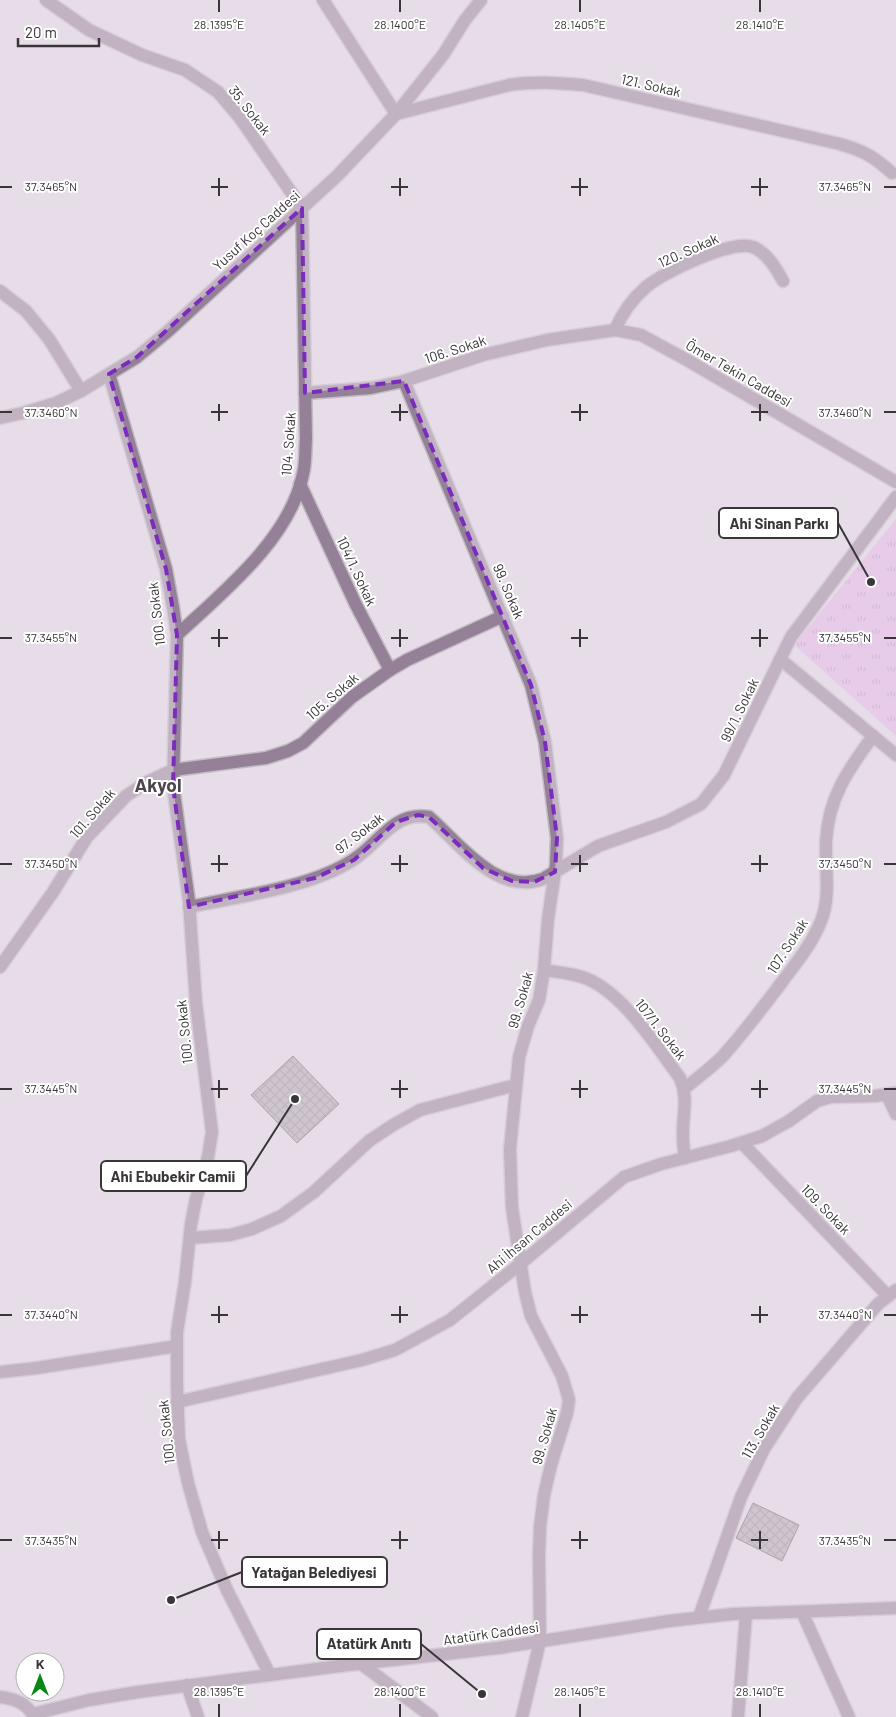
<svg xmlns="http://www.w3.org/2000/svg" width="896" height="1717" font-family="Barlow,sans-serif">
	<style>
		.grass { fill: url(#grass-tufts) }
		.building { fill: url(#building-cross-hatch); stroke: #675f68 }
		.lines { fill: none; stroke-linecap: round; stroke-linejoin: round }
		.minor-casing { stroke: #c4bbc5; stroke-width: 15 }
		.minor { stroke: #958197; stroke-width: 12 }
		.marked { fill: none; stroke: #7b2cbf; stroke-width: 4; stroke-dasharray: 10 6; stroke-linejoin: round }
		.ticks { fill: none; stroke: #393539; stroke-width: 2 }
		.labels { text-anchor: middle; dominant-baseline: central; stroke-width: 4; stroke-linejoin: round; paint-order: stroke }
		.street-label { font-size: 14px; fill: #393539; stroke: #fff }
		.district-label { font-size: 19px; font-weight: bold; fill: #4e464f; stroke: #fff }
		.ticks-label { font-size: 12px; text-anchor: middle; fill: #393539; stroke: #fff; stroke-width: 4; stroke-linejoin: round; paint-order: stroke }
		.leader { fill: none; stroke: #393539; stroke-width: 2 }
		.callout-dot { fill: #393539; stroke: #fff; stroke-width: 2 }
		.callout { fill: #fff; stroke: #393539; stroke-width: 2 }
		.callout-label { font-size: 15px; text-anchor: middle; font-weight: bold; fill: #393539 }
	</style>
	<defs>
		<pattern id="grass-tufts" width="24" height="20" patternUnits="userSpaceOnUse" patternTransform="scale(1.25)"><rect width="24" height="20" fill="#e7b7ec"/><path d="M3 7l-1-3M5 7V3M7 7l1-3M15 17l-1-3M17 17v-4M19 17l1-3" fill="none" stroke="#bc96c0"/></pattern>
		<pattern id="building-cross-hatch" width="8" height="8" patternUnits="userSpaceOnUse" patternTransform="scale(1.25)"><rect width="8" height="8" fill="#b2a8b3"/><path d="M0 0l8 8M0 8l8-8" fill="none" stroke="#928a93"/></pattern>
	</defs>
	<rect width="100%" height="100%" fill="#e7dde8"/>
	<polygon class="grass" points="896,519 896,736 794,645"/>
	<g class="building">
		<polygon points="293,1056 339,1104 297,1143 251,1095"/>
		<polygon points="753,1503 799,1525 782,1561 736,1538"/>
	</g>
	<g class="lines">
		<g class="minor-casing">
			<g id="minor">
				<path d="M46,0L89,30L142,55L185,70L218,92L240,118L302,208L306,439C305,451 306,463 303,474C290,539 223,592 177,635"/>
				<path d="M323,0L396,114L509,85C534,81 558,83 583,85L840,144C864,151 873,156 892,173"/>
				<polyline points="0,291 26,311 49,339 81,391"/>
				<path d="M615,330C622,313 631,300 646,287C662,273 732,239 753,247C767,253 776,268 783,281"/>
				<polyline points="109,374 166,569 173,607 177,635 173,786 189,901 196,1003 212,1132 208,1157 196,1199 191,1224 185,1282 177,1332 177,1386 179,1439 188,1483 202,1532 227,1590 270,1675"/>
				<polyline points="404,381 531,685 545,742 557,838 556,865 548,919 544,970 539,1000 528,1026 519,1057 510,1149 512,1208 525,1292 531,1316 562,1376 569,1400 567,1413 551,1465 544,1495 540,1527 539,1556 540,1641 522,1717"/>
				<polyline points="305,393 371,388 404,381 483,355 547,340 615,330 641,335 687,360 896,482"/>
				<polyline points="0,418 23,413 56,403 81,391 137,357 167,332 337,176 396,114 443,55 465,20 481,0"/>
				<polyline points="300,484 356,605 390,670"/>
				<polyline points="780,659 896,755"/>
				<path d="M189,907C240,896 310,888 353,860C380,843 393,811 429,817C460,844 497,896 543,879L598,846L666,822L701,804L724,775L791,637L896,497"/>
				<polyline points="0,967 53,892 87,837 126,796 147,782 173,770 266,758 288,751 303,743 352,697 390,670 407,660 503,616"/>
				<path d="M544,970C557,972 570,973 582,977C621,989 656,1046 680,1078C689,1099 682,1116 683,1138C683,1144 684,1151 685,1158"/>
				<path d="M684,1089C697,1078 711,1068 722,1057C743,1034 763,1007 782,982C796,963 812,944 821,921C831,896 825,869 826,842C828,798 848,770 873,736"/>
				<polyline points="887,1095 896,1114"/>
				<polyline points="742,1143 888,1296"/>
				<polyline points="190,1238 230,1235 252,1229 281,1216 314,1192 369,1141 393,1125 420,1110 516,1085"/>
				<polyline points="0,1372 37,1368 177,1346"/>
				<polyline points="177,1402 362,1360 395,1350 450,1320 520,1264 624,1177 661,1164 731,1146 762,1136 789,1121 817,1101 831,1097 875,1096 896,1093"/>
				<polyline points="802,1612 849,1717"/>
				<polyline points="699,1617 741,1497 764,1449 797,1398 878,1304 896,1290"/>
				<polyline points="360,1663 432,1717"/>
				<polyline points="187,1685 198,1717"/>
				<path d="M0,1697C15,1699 27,1703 34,1717"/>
				<polyline points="33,1714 89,1700 138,1692 340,1666 498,1648 669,1621 733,1614 896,1608"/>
				<polyline points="738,1717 746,1614"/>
			</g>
		</g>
		<use href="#minor" class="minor"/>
	</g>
	<path d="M0 0H896V1717H0ZM302,208L305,393L404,381L531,685L545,742L557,838L555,872L534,882L512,881L483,868L429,817L418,815L396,822L354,860L315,878L189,907L173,786L177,635L166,569L109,374L137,357Z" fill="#e7dde8" fill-opacity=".55" fill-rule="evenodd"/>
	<path class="marked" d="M302,208L305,393L404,381L531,685L545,742L557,838L555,872L534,882L512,881L483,868L429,817L418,815L396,822L354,860L315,878L189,907L173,786L177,635L166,569L109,374L137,357Z"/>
	<path class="ticks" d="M219,0V12M400,0V12M580,0V12M760,0V12M219,178V196M400,178V196M580,178V196M760,178V196M0,187H12M211,187H228M391,187H408M571,187H588M751,187H768M884,187H896M219,404V421M400,404V421M580,404V421M760,404V421M0,412H12M211,412H228M391,412H408M571,412H588M751,412H768M884,412H896M219,629V647M400,629V647M580,629V647M760,629V647M0,638H12M211,638H228M391,638H408M571,638H588M751,638H768M884,638H896M219,855V872M400,855V872M580,855V872M760,855V872M0,864H12M211,864H228M391,864H408M571,864H588M751,864H768M884,864H896M219,1080V1098M400,1080V1098M580,1080V1098M760,1080V1098M0,1089H12M211,1089H228M391,1089H408M571,1089H588M751,1089H768M884,1089H896M219,1306V1323M400,1306V1323M580,1306V1323M760,1306V1323M0,1315H12M211,1315H228M391,1315H408M571,1315H588M751,1315H768M884,1315H896M219,1531V1549M400,1531V1549M580,1531V1549M760,1531V1549M0,1540H12M211,1540H228M391,1540H408M571,1540H588M751,1540H768M884,1540H896M219,1704V1717M400,1704V1717M580,1704V1717M760,1704V1717"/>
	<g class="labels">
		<g class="street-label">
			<text transform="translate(651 85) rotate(13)">121. Sokak</text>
			<text transform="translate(250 110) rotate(52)">35. Sokak</text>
			<text transform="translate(256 230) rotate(-42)">Yusuf Koç Caddesi</text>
			<text transform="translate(688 250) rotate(-24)">120. Sokak</text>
			<text transform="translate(455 349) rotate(-18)">106. Sokak</text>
			<text transform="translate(739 373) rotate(30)">Ömer Tekin Caddesi</text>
			<text transform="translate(288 444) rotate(-86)">104. Sokak</text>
			<text transform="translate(357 571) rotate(65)">104/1. Sokak</text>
			<text transform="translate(509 591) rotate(67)">99. Sokak</text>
			<text transform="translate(156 614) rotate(-97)">100. Sokak</text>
			<text transform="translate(332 696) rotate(-41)">105. Sokak</text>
			<text transform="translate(739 710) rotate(-64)">99/1. Sokak</text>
			<text transform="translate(92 813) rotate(-49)">101. Sokak</text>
			<text transform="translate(359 833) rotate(-38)">97. Sokak</text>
			<text transform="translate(787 946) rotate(-57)">107. Sokak</text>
			<text transform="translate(520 1000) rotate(-74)">99. Sokak</text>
			<text transform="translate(661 1029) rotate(52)">107/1. Sokak</text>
			<text transform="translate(184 1032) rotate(-96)">100. Sokak</text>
			<text transform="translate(826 1209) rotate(46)">109. Sokak</text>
			<text transform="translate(529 1236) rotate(-40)">Ahi İhsan Caddesi</text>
			<text transform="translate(760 1431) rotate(-60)">113. Sokak</text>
			<text transform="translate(166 1432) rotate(-96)">100. Sokak</text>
			<text transform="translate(544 1436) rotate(-74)">99. Sokak</text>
			<text transform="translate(491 1633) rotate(-8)">Atatürk Caddesi</text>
		</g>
		<g class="district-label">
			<text x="158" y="784">Akyol</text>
		</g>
	</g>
	<g class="ticks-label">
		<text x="219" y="29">28.1395°E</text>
		<text x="400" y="29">28.1400°E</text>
		<text x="580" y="29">28.1405°E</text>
		<text x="760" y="29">28.1410°E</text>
		<text x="51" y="191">37.3465°N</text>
		<text x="845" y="191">37.3465°N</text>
		<text x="51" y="417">37.3460°N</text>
		<text x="845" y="417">37.3460°N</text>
		<text x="51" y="642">37.3455°N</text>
		<text x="845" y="642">37.3455°N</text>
		<text x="51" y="868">37.3450°N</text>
		<text x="845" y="868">37.3450°N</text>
		<text x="51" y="1093">37.3445°N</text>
		<text x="845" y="1093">37.3445°N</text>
		<text x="51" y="1319">37.3440°N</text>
		<text x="845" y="1319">37.3440°N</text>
		<text x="51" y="1545">37.3435°N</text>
		<text x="845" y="1545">37.3435°N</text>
		<text x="219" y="1696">28.1395°E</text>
		<text x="400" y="1696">28.1400°E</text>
		<text x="580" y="1696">28.1405°E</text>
		<text x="760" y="1696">28.1410°E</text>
	</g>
	<path class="leader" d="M871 582L838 523M295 1099L246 1176M171 1600L242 1572M482 1694L421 1644"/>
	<g class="callout-dot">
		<circle cx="871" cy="582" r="5"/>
		<circle cx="295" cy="1099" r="5"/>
		<circle cx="171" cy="1600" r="5"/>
		<circle cx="482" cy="1694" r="5"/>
	</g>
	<g class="callout">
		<rect x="719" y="508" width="119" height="30" rx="5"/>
		<rect x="101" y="1161" width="145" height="30" rx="5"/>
		<rect x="242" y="1557" width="145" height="30" rx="5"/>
		<rect x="317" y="1629" width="104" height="30" rx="5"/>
	</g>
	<g class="callout-label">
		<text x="779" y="529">Ahi Sinan Parkı</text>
		<text x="173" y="1182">Ahi Ebubekir Camii</text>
		<text x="314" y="1578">Yatağan Belediyesi</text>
		<text x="369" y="1649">Atatürk Anıtı</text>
	</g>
	<g transform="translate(40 1677)"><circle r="24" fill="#ffffff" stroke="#b0aeb0"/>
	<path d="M0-4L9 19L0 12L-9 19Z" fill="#068913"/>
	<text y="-8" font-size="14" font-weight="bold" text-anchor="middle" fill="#393539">K</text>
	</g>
	<path d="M18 38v8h81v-8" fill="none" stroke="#393539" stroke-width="2.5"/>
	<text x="25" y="38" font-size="15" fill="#393539" stroke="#ffffff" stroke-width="4" paint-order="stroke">20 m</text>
</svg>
